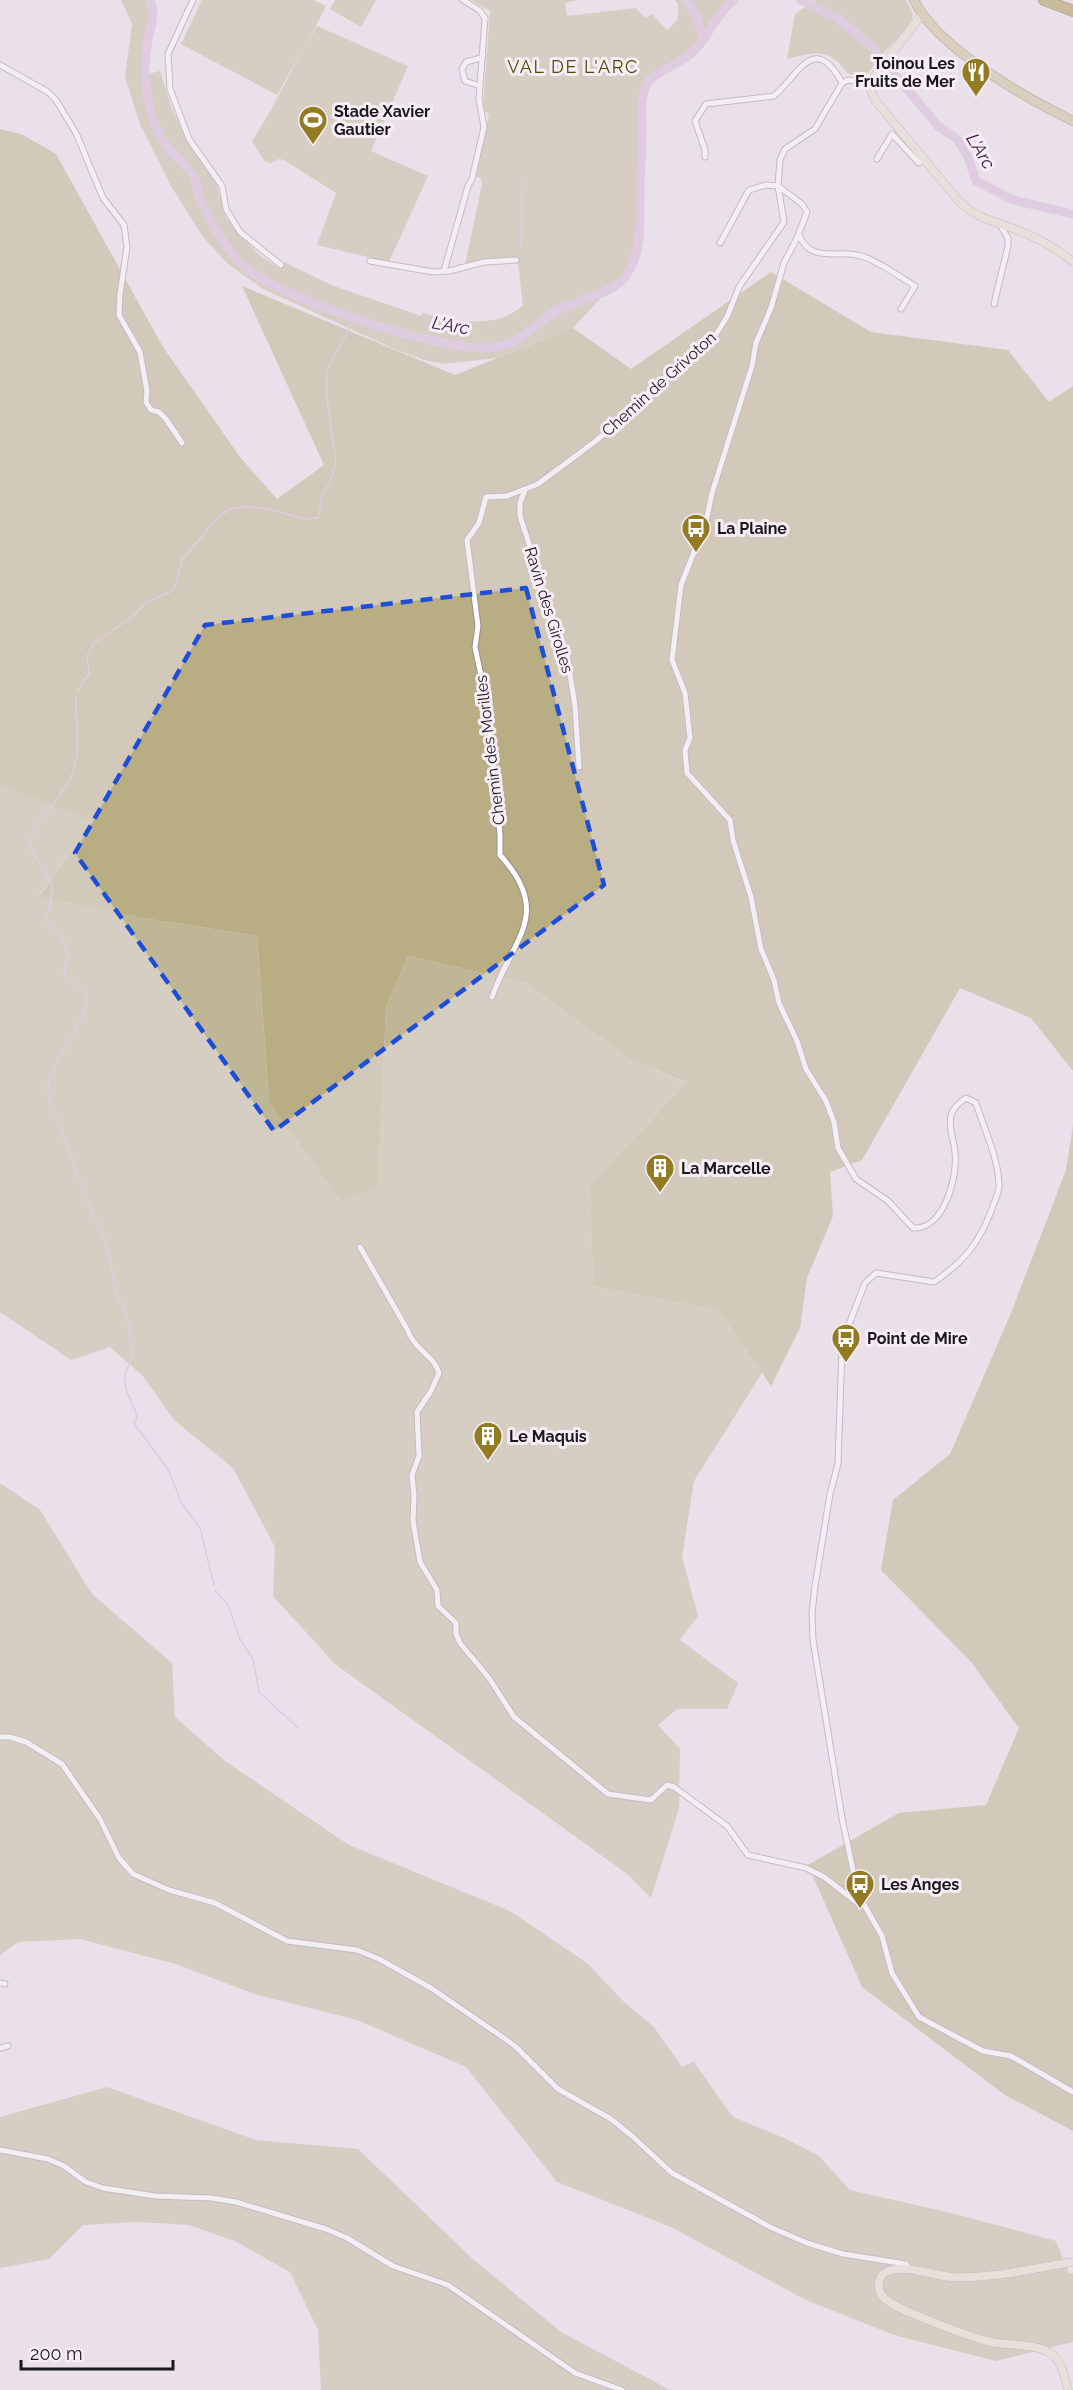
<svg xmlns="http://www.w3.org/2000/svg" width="1073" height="2390" font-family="Raleway,sans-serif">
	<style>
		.green { fill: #bfb696 }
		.forest { fill: #b9ad83 }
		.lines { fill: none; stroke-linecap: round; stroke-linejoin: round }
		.stream { stroke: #d4b3d4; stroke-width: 1.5 }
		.river { stroke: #d4b3d4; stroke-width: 9 }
		.street-casing { stroke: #978f97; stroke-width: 7 }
		.secondary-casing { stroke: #978f97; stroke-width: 9 }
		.primary-casing { stroke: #746532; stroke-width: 10 }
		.highway-casing { stroke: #746532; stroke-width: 12 }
		.street { stroke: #fff; stroke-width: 5 }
		.secondary { stroke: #e4ddc5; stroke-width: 8 }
		.primary { stroke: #c8bb8b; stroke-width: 9 }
		.highway { stroke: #a48e3e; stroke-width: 10 }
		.marked { fill: none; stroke: #1d4ed8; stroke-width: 4.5; stroke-dasharray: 12 8; stroke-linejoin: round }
		.labels { text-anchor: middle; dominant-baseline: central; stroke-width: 6; stroke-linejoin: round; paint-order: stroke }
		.poi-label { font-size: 16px; font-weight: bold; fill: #1b181b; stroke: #f7edf6; text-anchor: start }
		.street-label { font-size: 16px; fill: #1b181b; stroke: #f7edf6 }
		.neighbourhood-label { font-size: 18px; letter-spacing: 1.5px; fill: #564603; stroke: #f7edf6 }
		.water-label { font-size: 18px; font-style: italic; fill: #3f1640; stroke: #f7edf6 }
	</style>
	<rect width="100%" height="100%" fill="#e9e0e9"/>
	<g class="green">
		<path d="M121,0H150C156,16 151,25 148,41C146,52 145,64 144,75L160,71L171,106L186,139L217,185L226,218L257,253L280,269L284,262L331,285L421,316L423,313C447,321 476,325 502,318C509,316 517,310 523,306L518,263L516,261L465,265L482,184L481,179L476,176L489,115L483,109L490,11L471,0H578L565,3L567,16L636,8L645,18L652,14L667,30L678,19V4L675,0H734L728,4L708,35L693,52L673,67L655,74L644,91L642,104V155L639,195L641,236L639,251L625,278L610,288L573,328L497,358L444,364L425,360L399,351L263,289L228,264L203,237L171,186L140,124L125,77L132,24Z"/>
		<polygon points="202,0 313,0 326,6 307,43 317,26 408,66 371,151 428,176 389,262 317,245 336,193 284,160 279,159 271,163 265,162 252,141 271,110 304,47 277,95 181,44"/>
		<polygon points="335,0 376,0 361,27 330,9"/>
		<path d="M816,0H906L913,13L911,25L885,51L864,78L847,73C830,47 814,52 787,59L795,14Z"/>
		<polygon points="0,785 94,820 39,895 143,918 257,936 269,1101 378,1186 386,1007 408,956 526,983 630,1059 688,1084 590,1186 593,1286 720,1310 762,1373 694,1481 682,1557 698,1616 680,1640 738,1683 727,1709 677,1709 658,1725 680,1749 679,1808 651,1898 626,1873 335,1664 273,1596 275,1547 233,1468 174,1420 143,1376 110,1347 71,1360 0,1312"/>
		<polygon points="0,1483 40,1510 92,1594 172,1663 175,1717 225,1761 349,1845 510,1911 587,1963 624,2002 654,2027 682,2067 694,2062 733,2117 784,2138 819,2156 850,2190 951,2213 1056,2241 1069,2273 1073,2273 1073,2342 996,2361 894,2335 806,2300 671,2227 557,2182 466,2067 357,2020 254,1994 176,1964 80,1939 18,1942 0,1955"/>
		<polygon points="107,2087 256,2140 358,2149 474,2260 561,2332 670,2390 321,2390 318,2330 290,2272 235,2241 189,2225 137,2222 83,2225 49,2259 0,2268 0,2117"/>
	</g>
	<g class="forest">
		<polygon points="0,129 21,134 56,154 163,347 240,457 277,499 324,465 242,286 455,375 573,328 631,369 771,272 871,332 1008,350 1049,402 1073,386 1073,1071 1031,1018 960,988 862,1160 830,1172 833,1216 807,1278 800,1328 771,1386 719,1310 593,1286 590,1186 687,1083 630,1059 526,983 408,956 386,1007 378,1186 341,1201 269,1101 257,936 143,918 39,896 93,821 0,785"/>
		<polygon points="1073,1125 1073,2131 1005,2095 862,1987 808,1865 899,1813 986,1805 1019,1728 971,1662 881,1570 893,1500 950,1454 1011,1313 1066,1170"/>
	</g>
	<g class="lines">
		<g class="stream">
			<polyline points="521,248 522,191 524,182"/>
			<polyline points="78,690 89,673 87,656 94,643 131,618 147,602 170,592 176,585 182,560 219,516 231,509 244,507 264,508 305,519 318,518 322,497 331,480 336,462 327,398 327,370 349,329 351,316"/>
			<path d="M76,697C75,727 83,751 70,779C59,803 33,820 29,846L52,884L51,901L46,919C50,928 54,927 59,932C63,937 68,954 67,960C66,966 64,968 64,974C71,980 80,986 85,993C97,1012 45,1062 48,1094L90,1208L106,1243L118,1298L124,1308L129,1326L132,1356L124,1378L127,1392L135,1410L137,1418L134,1423L169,1471L181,1502L200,1528L214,1585"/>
			<polyline points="215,1590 228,1605 240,1639 253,1659 259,1692 298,1728"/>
		</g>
		<g class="river">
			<path d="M150,0C156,16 151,24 148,40C141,72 146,112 163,141C170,154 187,164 193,176C197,184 198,193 201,201C211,223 223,245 239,262C273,298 437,350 487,348C522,346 529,327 555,312C575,300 615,294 627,274C644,247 639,223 640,194C640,173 642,152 642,131C642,115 639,95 649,81C657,70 684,63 696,49C709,34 718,12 734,0"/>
			<polyline points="685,0 696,15 704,39"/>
			<polyline points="801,0 839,19 871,46 938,126 957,139 968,157 976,181 1013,200 1073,214"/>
		</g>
		<g class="street-casing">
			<g id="street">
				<polyline points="193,0 168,54 170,89 189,139 222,186 226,209 240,232 281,265"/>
				<polyline points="0,65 48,92 56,100 76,133 103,198 124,225 127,247 120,294 119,315 140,352 147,391 146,402 151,410 159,412 166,419 182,443"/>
				<path d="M870,83L848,80L842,83L815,129L785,149L780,160L778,186L802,204L807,212L797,238L784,263L771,308L756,343L752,366L712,493L706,522L681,585L672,660L685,693L690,738L685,750L687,773L730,820L733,840L751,897L761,949L774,980L779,1003L797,1041L806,1069L826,1101L834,1122L838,1148L856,1179L888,1201L913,1228C944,1230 958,1177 955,1152C954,1140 948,1128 951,1115C954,1107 959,1103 966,1098L976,1103C984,1129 998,1157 999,1184C1000,1191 995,1200 993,1206C981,1241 964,1262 934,1282L876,1273L865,1283L848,1327L842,1349L838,1464L830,1494L815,1586L812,1613L813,1640L842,1818L858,1894L882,1936L892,1973L919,2017L983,2051L1011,2056L1073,2092"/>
				<polyline points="480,86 465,81 462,69 466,62 481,58 483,55"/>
				<path d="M705,157V150L695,121L706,104L774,96C799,74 815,32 842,83"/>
				<polyline points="877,159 892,134 919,163 924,159"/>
				<path d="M799,235C811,264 837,249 861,256C879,261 898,276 915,286L901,309"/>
				<polyline points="370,261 433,272 449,271 484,262 516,260"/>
				<polyline points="444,271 468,186 472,179 484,127 479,99 485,18 479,10 463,0"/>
				<polyline points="994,304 1008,246 1008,238 1000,225"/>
				<polyline points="525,490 520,503 520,516 535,562 543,598 558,627 567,655 575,706 579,767"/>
				<path d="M492,997C512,939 554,914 500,855V835L487,704L475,647L478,626L467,540L479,523L486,497L507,496L538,484L597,440L633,409L653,387L715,336L727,317L739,287L784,222L778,186L766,185L749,190L720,243"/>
				<path d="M360,1247L407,1329C415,1351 434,1355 439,1373L431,1391L417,1412L419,1456L412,1475L414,1496L413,1521L420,1562L437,1590L438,1606L456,1623V1634L460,1643L489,1678L514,1717L608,1794L651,1800L667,1785L674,1787L727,1826L748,1855L806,1868L824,1877L859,1904L863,1903"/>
				<polyline points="0,1737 10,1737 26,1742 62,1764 100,1819 119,1858 133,1874 169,1890 215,1903 287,1941 357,1950 379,1959 431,1988 498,2034 515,2046 558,2089 611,2119 632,2136 672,2173 770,2227 807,2243 843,2254 906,2264 910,2270"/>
				<polyline points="0,1983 5,1984"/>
				<polyline points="0,2048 8,2046"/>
				<polyline points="0,2150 48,2159 64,2166 86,2182 103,2188 155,2196 211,2198 236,2202 326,2229 347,2238 393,2266 448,2285 575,2373 622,2390"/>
			</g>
		</g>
		<g class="secondary-casing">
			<g id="secondary">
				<path d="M922,14L872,79L870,88L875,100L958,200C976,219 997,222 1020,231C1040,239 1057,249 1073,262"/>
				<path d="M1068,2390C1064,2377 1063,2361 1050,2353C1034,2343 1010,2346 991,2342C973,2338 894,2309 884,2298C877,2290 877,2280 884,2273C904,2262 931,2276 953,2277C992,2279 1034,2268 1073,2262"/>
			</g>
		</g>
		<g class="primary-casing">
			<path id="primary" d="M914,0C937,48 1026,98 1073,121"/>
		</g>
		<g class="highway-casing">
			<polyline id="highway" points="1044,0 1073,11"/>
		</g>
		<use href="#street" class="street"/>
		<use href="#secondary" class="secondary"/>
		<use href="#primary" class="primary"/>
		<use href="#highway" class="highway"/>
	</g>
	<path d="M0 0H1073V2390H0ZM526,588L604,885L274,1131L75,853L205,625Z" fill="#e9e0e9" fill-opacity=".55" fill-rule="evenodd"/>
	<path class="marked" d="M526,588L604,885L274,1131L75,853L205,625Z"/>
	<defs>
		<g id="restaurant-pin" transform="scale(1.5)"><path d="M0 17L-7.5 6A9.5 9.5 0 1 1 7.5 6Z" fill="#927b22" stroke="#f7edf6"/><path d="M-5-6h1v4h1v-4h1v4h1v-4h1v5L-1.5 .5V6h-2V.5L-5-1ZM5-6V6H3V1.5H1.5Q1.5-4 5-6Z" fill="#fff"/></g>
		<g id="stadium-pin" transform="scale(1.5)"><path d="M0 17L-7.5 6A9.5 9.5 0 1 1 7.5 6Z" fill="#927b22" stroke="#f7edf6"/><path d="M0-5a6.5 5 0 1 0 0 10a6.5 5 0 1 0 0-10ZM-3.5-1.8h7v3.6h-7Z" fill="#fff"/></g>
		<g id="bus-pin" transform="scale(1.5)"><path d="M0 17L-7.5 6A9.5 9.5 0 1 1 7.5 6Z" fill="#927b22" stroke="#f7edf6"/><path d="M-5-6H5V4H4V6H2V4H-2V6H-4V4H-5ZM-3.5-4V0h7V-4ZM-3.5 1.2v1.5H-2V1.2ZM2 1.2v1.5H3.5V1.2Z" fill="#fff"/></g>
		<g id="building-pin" transform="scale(1.5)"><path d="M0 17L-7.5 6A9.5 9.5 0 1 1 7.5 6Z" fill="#927b22" stroke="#f7edf6"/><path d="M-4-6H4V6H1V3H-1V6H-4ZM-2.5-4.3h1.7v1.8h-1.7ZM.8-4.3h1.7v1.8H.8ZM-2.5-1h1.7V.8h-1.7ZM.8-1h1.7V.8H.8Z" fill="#fff"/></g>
	</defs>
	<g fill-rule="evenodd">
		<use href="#restaurant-pin" x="976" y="72"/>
		<use href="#stadium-pin" x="313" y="120"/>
		<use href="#bus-pin" x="696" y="528"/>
		<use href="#building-pin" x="660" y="1168"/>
		<use href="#bus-pin" x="846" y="1338"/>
		<use href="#building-pin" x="488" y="1436"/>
		<use href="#bus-pin" x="860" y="1884"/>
	</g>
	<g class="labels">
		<g class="poi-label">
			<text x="955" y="63" text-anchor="end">Toinou Les<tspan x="955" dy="18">Fruits de Mer</tspan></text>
			<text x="334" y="111">Stade Xavier<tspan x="334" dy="18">Gautier</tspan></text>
			<text x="717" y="528">La Plaine</text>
			<text x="681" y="1168">La Marcelle</text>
			<text x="867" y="1338">Point de Mire</text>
			<text x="509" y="1436">Le Maquis</text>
			<text x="881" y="1884">Les Anges</text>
		</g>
		<g class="street-label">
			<text transform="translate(659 384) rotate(-42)">Chemin de Grivoton</text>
			<text transform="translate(549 610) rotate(73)">Ravin des Girolles</text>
			<text transform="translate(490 750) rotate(-97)">Chemin des Morilles</text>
		</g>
		<g class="neighbourhood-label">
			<text x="573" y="66">VAL DE L'ARC</text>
		</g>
		<g class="water-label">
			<text transform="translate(981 151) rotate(59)">L'Arc</text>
			<text transform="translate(451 325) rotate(10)">L'Arc</text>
		</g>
	</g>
	<path d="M21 2360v9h152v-9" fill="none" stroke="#1b181b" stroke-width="3"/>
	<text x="30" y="2360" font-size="18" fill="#1b181b" stroke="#f7edf6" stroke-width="4.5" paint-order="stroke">200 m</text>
</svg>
